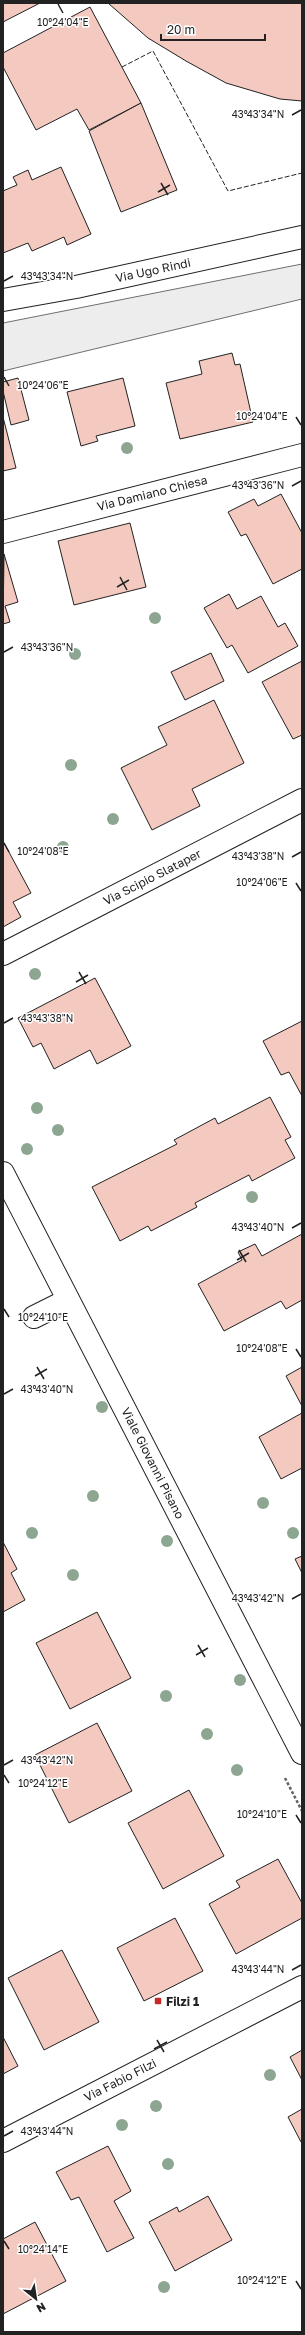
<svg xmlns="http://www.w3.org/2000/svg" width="305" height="2335" font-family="'Golos Text',sans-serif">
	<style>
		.parking { fill: #ededed; stroke: #6f6f6f }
		.building { fill: #f3c9c0; stroke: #222 }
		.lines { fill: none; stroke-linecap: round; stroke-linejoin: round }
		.minor-casing { stroke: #222; stroke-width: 24 }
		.path { stroke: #646464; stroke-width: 2.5; stroke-dasharray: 3 2; stroke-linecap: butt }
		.minor { stroke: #fff; stroke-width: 22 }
		.fence { stroke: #222; stroke-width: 1; stroke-dasharray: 5 2; stroke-linecap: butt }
		.tree { fill: #8da692 }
		.ticks { fill: none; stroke: #222; stroke-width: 1.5 }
		.poi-dot { fill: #c62828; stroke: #fff; stroke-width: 1.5 }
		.labels { text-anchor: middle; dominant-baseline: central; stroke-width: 3; stroke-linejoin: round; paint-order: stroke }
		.street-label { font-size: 12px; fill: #222; stroke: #fff }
		.poi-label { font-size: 12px; font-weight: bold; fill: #222; stroke: #fff; text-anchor: start }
		.ticks-label { font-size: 10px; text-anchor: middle; fill: #222; stroke: #fff; stroke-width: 3; stroke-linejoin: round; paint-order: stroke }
	</style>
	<rect width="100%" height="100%" fill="#fff"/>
	<polygon class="parking" points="302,264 302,299 3,371 3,323"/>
	<g class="building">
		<polygon points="3,3 40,3 3,22"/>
		<polygon points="108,3 302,3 302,101 280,99 226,83 186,61 148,38"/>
		<polygon points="90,7 141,103 89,130 77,109 36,130 3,67 3,53"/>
		<polygon points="141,103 177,190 121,212 89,131"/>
		<polygon points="61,167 91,234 67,245 64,237 32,251 28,243 3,253 3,191 17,185 13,177 28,170 32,180"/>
		<polygon points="232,353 235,365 240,364 253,422 180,439 166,383 202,374 199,361"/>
		<polygon points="18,378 29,420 11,425 3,391 3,382"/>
		<polygon points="123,378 135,426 96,436 98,441 81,446 67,392"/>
		<polygon points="3,417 16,468 3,471"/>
		<polygon points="281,494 302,533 302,569 273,584 246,534 241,536 228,512 254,499 258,506"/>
		<polygon points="130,523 146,587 74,605 58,541"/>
		<polygon points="4,554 18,602 5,606 10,622 3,624"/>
		<polygon points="229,594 237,609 261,596 278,627 285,623 298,646 248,673 232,645 227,648 204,608"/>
		<polygon points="211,653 224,681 185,700 171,672"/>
		<polygon points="302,661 302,735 293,739 262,682"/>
		<polygon points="214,700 244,763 192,789 200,806 152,830 121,768 167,745 158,727"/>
		<polygon points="3,841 31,893 13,902 21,917 3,927"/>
		<polygon points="95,978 131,1046 97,1064 90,1050 54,1069 41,1043 33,1047 18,1018"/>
		<polygon points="302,1021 302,1096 289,1072 281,1075 263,1041"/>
		<polygon points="270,1097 291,1137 285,1140 295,1158 252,1181 249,1175 195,1203 197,1207 151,1231 148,1226 120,1241 92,1187 177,1144 174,1140 215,1118 218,1124"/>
		<polygon points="302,1234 302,1300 286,1309 281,1301 224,1331 198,1284 242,1260 238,1252 255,1244 262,1256"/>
		<polygon points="302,1367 302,1406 286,1376"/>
		<polygon points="302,1413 302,1468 281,1479 259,1437"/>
		<polygon points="3,1542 17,1569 11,1573 25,1600 3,1612"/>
		<polygon points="302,1556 302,1573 295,1559"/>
		<polygon points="97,1612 131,1678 70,1709 36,1643"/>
		<polygon points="97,1723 132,1791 69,1823 35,1755"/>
		<polygon points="189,1790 224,1856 163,1889 128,1823"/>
		<polygon points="278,1859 302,1903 302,1918 236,1954 209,1904 240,1887 236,1881"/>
		<polygon points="175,1918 203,1971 144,2001 117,1948"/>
		<polygon points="62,1950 99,2022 44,2050 8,1978"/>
		<polygon points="3,2037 18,2066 3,2074"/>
		<polygon points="302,2050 302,2080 290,2057"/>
		<polygon points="302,2109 302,2142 301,2142 288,2117"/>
		<polygon points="108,2146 131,2191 114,2201 134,2238 107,2252 79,2197 71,2200 56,2172"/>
		<polygon points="208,2196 232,2240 175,2271 149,2222 177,2207 179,2212"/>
		<polygon points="35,2222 66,2281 3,2314 3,2239"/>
	</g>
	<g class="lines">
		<g class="minor-casing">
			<g id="minor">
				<polyline points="3,300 76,287 302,237"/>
				<polyline points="3,532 302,455"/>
				<polyline points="3,954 302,800"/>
				<polyline points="3,1173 302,1753"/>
				<polyline points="34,1317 68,1300"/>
				<polyline points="3,2141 302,1987"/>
			</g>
		</g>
		<polyline class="path" points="285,1778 302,1811"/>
		<use href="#minor" class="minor"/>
		<polyline class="fence" points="122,67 153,51 228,191 302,173"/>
	</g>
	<g class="tree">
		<circle cx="127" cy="448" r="6"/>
		<circle cx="155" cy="618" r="6"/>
		<circle cx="75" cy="654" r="6"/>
		<circle cx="71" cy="765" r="6"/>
		<circle cx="113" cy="819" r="6"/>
		<circle cx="63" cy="847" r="6"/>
		<circle cx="35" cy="974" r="6"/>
		<circle cx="37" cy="1108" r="6"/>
		<circle cx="58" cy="1130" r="6"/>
		<circle cx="27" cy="1149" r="6"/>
		<circle cx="252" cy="1197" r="6"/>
		<circle cx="102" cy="1407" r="6"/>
		<circle cx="93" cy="1496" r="6"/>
		<circle cx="263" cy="1503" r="6"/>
		<circle cx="32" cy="1533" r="6"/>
		<circle cx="293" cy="1533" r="6"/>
		<circle cx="167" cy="1541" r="6"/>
		<circle cx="73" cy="1575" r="6"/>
		<circle cx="240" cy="1680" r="6"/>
		<circle cx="166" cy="1696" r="6"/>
		<circle cx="207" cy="1734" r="6"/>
		<circle cx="237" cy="1770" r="6"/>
		<circle cx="270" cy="2075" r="6"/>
		<circle cx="156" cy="2106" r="6"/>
		<circle cx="122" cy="2125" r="6"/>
		<circle cx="168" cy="2164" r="6"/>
		<circle cx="164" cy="2287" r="6"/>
	</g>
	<path class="ticks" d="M58,4L63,13M292,115L301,110M161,183L168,195M158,192L170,185M4,281L13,276M4,377L9,386M296,417L301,425M292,486L301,481M120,577L127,590M117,587L129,580M4,652L13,647M4,843L9,852M292,857L301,852M296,883L301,891M79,972L86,984M76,982L88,975M4,1023L13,1018M292,1228L301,1223M239,1250L246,1262M237,1260L249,1253M4,1309L9,1317M296,1349L301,1357M37,1367L44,1379M35,1376L47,1369M4,1394L13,1389M292,1599L301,1594M198,1645L205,1657M196,1655L208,1648M4,1765L13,1760M4,1775L9,1783M296,1815L301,1823M292,1970L301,1965M157,2040L164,2052M154,2049L167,2042M4,2136L13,2131M4,2241L9,2249M296,2281L301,2289"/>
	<rect class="poi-dot" x="154" y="1997" width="8" height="8" rx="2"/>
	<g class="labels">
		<g class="street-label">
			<text transform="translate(153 270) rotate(-12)">Via Ugo Rindi</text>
			<text transform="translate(152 493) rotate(-14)">Via Damiano Chiesa</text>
			<text transform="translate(152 877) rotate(-27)">Via Scipio Slataper</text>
			<text transform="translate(153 1463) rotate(63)">Viale Giovanni Pisano</text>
			<text transform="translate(120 2080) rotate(-27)">Via Fabio Filzi</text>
		</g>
		<g class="poi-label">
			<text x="166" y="2001">Filzi 1</text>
		</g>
	</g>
	<g class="ticks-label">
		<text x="63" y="26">10°24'04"E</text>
		<text x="258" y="118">43°43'34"N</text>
		<text x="47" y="280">43°43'34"N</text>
		<text x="43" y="389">10°24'06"E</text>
		<text x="262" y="420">10°24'04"E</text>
		<text x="258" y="489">43°43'36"N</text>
		<text x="47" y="651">43°43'36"N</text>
		<text x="43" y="855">10°24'08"E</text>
		<text x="258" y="860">43°43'38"N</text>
		<text x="262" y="886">10°24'06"E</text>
		<text x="47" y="1022">43°43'38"N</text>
		<text x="258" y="1231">43°43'40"N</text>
		<text x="43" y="1321">10°24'10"E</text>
		<text x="262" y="1352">10°24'08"E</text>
		<text x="47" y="1393">43°43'40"N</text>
		<text x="258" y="1602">43°43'42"N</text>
		<text x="47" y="1764">43°43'42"N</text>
		<text x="43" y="1787">10°24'12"E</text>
		<text x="262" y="1818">10°24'10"E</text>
		<text x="258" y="1973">43°43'44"N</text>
		<text x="47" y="2135">43°43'44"N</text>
		<text x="43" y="2253">10°24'14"E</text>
		<text x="262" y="2284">10°24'12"E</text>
	</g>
	<rect width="305" height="2335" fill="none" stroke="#222222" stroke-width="8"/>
	<g transform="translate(36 2299) rotate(150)" stroke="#ffffff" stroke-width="3" paint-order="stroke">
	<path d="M0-3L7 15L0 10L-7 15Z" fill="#222222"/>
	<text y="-6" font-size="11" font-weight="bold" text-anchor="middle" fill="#222222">N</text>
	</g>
	<path d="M161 34v6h104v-6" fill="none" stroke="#222222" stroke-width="2"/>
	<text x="167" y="34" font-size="12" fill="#222222" stroke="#ffffff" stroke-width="3" paint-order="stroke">20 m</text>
</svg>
